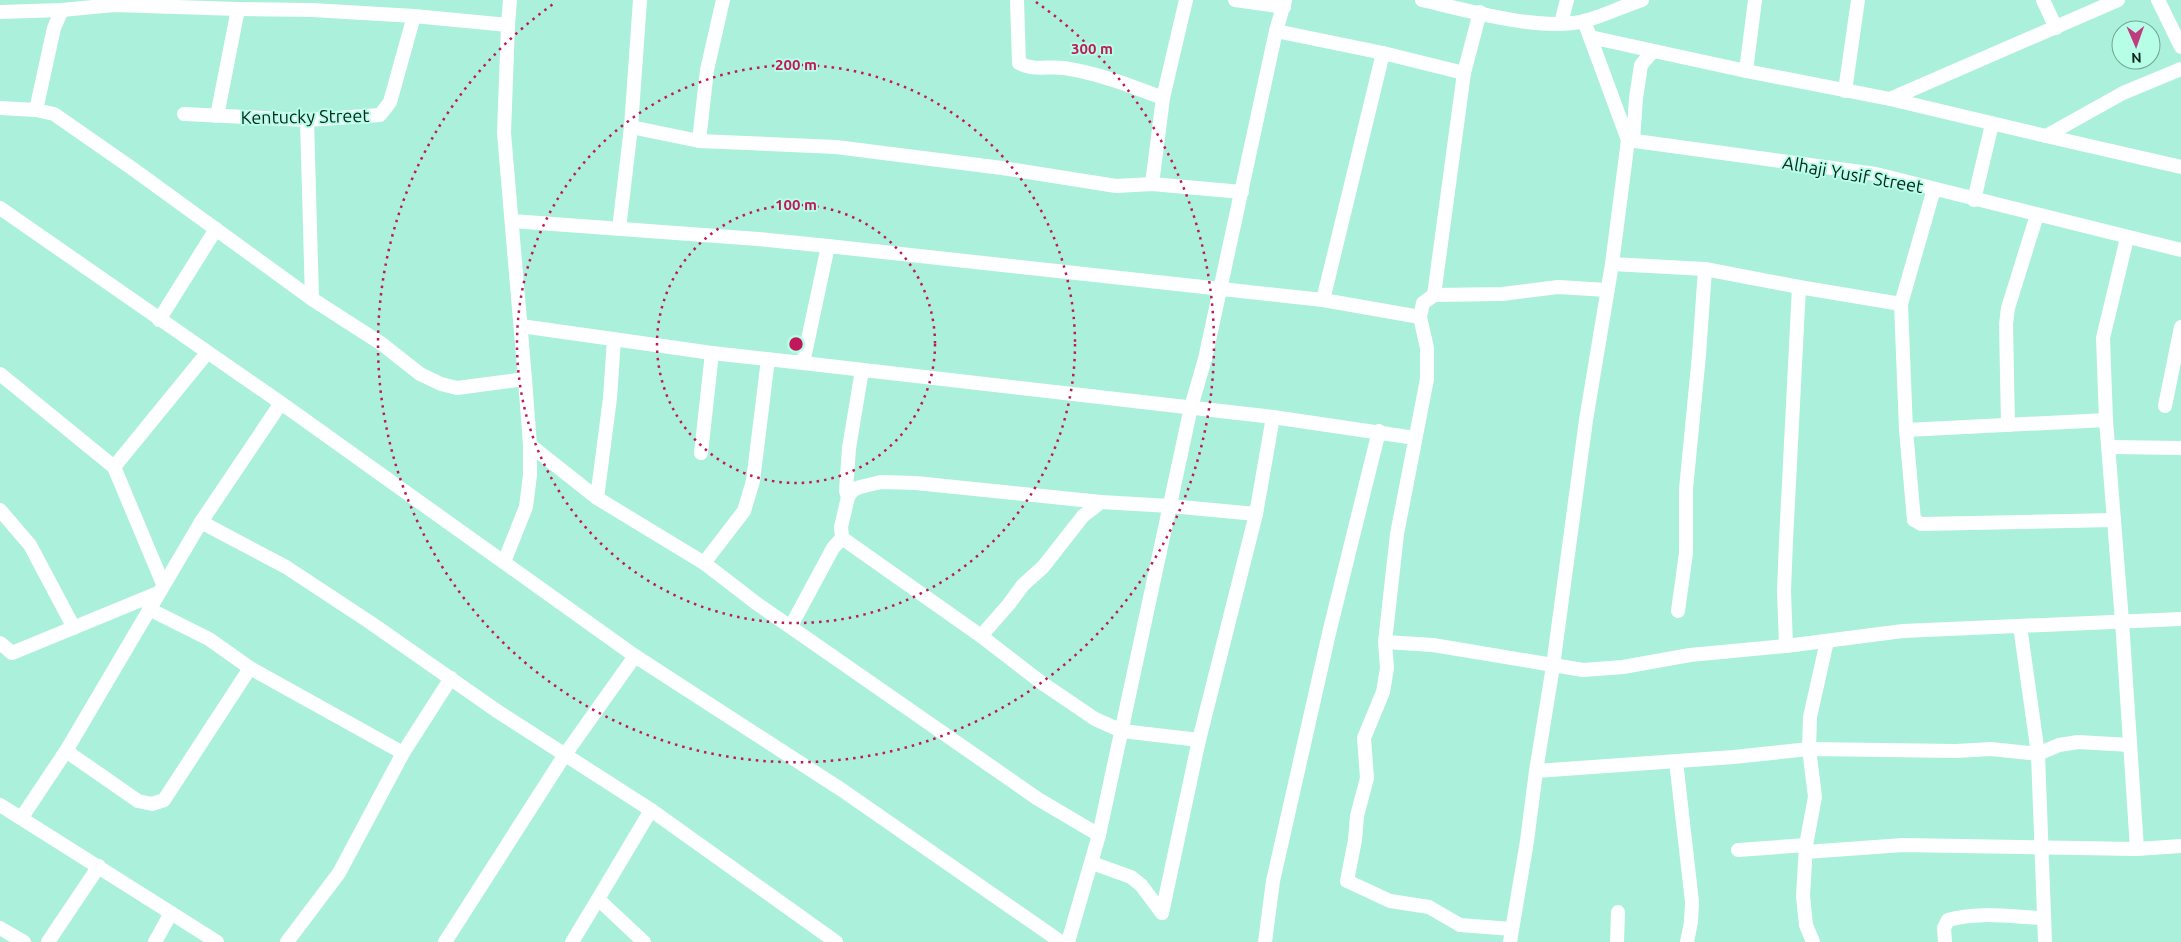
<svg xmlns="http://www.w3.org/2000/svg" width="2181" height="942" font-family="Ubuntu,sans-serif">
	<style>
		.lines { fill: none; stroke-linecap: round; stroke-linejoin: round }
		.minor { stroke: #fff; stroke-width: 14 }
		.ring { fill: none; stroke: #c2185b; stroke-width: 2.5; stroke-dasharray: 2.5 5 }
		.labels { text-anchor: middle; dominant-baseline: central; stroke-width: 4; stroke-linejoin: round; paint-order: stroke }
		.street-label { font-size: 18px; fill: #07251d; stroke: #b7fee7 }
		.centre { fill: #c2185b; stroke: #b7fee7; stroke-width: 2.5 }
		.ring-label { font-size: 15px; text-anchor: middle; font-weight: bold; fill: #c2185b; stroke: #b7fee7; stroke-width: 4; stroke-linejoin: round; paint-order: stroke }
	</style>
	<rect width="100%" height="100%" fill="#aaf0da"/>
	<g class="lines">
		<g class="minor">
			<path d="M1017,0L1019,63C1033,71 1048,66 1064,68C1098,73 1131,86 1163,98"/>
			<polyline points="1235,0 1284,7"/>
			<path d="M1422,0C1467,10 1540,32 1584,21C1604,16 1623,6 1642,0"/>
			<polyline points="2043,0 2056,28"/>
			<polyline points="2158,0 2181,47"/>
			<polyline points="0,12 62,10 114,5 238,9 312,10 414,16 508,25 510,0"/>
			<polyline points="1480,12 1464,73 1434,295 1423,303 1420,317 1427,348 1427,379 1397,534 1385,642 1387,668 1383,692 1364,738 1367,778 1357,816 1355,840 1347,881 1390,901 1429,907 1460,925 1512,929"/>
			<polyline points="1584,21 1590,37 1746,71 1890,99 2046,136 2123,93 2181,69"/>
			<polyline points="1561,23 1567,0"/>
			<polyline points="1276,31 1383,53 1464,73"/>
			<polyline points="1590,37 1628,140 1876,174 2181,250"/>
			<polyline points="1746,71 1755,0"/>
			<polyline points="1845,91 1858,0"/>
			<polyline points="1890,99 2118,0"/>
			<polyline points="0,108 36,110 54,114 133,169 312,299 382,344 420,374 441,384 457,388 525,379"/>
			<polyline points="36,110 54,28 62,10"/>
			<polyline points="184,114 307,120 380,115 390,102 414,16"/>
			<polyline points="217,116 238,9"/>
			<polyline points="307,120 312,299"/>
			<polyline points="631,127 699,141 836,147 1002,168 1116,186 1152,184 1242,192"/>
			<polyline points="2046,136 2181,167"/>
			<polyline points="1628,140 1612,264 1705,269 1799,287 1901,304 1934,189"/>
			<polyline points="699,141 707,70 723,0"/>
			<polyline points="1633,141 1636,98 1641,65 1653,51"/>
			<polyline points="1152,184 1163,98 1186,0"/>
			<polyline points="1974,200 1992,124"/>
			<polyline points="0,208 281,403 635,656 842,790 1061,942"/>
			<polyline points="512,221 758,239 828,246"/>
			<polyline points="619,229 631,127 640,0"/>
			<polyline points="2127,238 2103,338 2106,420 2122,621 2137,849"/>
			<polyline points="1799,287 1786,541 1784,591 1786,646 1903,631 2181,619"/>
			<polyline points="1434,295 1502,294 1558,287 1607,290"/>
			<polyline points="1323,300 1383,53"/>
			<polyline points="1901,304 1906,430 1914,520 1921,524 2114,520"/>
			<polyline points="159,320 216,229"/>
			<polyline points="521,326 712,353 803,363"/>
			<polyline points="0,374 114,467 163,584"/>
			<polyline points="2165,406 2181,327"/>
			<polyline points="2008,425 2006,324 2008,308 2037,215"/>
			<polyline points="1906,430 2106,420"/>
			<polyline points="1415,438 1273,417 803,363 828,246 1323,300 1420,317"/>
			<polyline points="530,445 597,498 704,563 756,603 1038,799 1099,835"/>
			<polyline points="2109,447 2181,448"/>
			<polyline points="701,453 712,353"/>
			<polyline points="114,467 207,353"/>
			<polyline points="848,497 846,491 849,448 862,370"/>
			<polyline points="597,498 610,398 614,339"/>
			<polyline points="0,510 30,545 74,628"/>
			<polyline points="201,522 286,567 371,623 497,711 651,810 836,942"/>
			<polyline points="842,538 981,636 1042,683 1095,719 1122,731 1199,740"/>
			<polyline points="504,562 526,507 530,475 530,445 525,379 504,133 508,25"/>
			<polyline points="704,563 744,511 753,481 768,359"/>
			<polyline points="149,609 209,639 250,668 403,753"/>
			<polyline points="1678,611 1686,553 1686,489 1699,355 1705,269"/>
			<polyline points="791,626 833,548 842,538 841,527 848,497 853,490 860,487 881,482 916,483 1101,502 1170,506 1256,514"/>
			<polyline points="2020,626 2038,754 2045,942"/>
			<polyline points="981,636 1009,604 1023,585 1043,567 1083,516 1101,502"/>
			<polyline points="1385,642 1433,645 1583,670 1623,667 1690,655 1786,646"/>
			<polyline points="0,643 12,653 158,593"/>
			<polyline points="66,751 138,801 152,804 164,800 250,668"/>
			<polyline points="1676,761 1692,902 1691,922 1687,942"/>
			<polyline points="1536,771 1734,757 1809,749 1956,751 1991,749 2038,754 2059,745 2078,742 2130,745"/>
			<polyline points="0,805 217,942"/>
			<polyline points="22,817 66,751 201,522 281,403"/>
			<polyline points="1738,850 1806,845"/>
			<polyline points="1806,852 1903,845 2137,849 2181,846"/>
			<polyline points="1092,863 1131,877 1141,885 1162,913"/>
			<polyline points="1162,913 1199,740 1256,514 1273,417"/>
			<polyline points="0,928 24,942"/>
			<polyline points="48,942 99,866"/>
			<polyline points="155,942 171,913"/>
			<polyline points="287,942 339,873 403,753 451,678"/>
			<polyline points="445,942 564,756 635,656"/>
			<polyline points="572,942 598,899"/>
			<polyline points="644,942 598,899 651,810"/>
			<polyline points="1068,942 1099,835 1191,407 1205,359 1276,31 1285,0"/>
			<polyline points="1265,942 1273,881 1330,629 1379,431"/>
			<polyline points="1510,942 1527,841 1536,771 1553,666 1586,420 1612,264"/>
			<polyline points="1617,942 1618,912"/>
			<polyline points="1813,942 1806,925 1803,896 1806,845 1815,797 1809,749 1810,717 1827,641"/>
			<path d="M1945,942L1944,928L1948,920C1978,911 2013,917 2044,918"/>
		</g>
	</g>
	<g class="ring">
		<circle cx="796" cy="344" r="139"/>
		<circle cx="796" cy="344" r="279"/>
		<path d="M1036 2A418 418 0 1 1 556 2"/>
	</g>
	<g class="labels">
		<g class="street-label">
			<text transform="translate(305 116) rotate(-1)">Kentucky Street</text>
			<text transform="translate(1853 174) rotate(10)">Alhaji Yusif Street</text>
		</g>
	</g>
	<circle cx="796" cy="344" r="8" class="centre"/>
	<g class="ring-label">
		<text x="1092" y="54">300 m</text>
		<text x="796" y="70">200 m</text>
		<text x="796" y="210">100 m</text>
	</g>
	<g transform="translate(2136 45) rotate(178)"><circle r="24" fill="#b7fee7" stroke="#71a796"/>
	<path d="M0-4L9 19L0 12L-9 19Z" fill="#c03c80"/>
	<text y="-8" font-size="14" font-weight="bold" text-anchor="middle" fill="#07251d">N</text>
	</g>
</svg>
